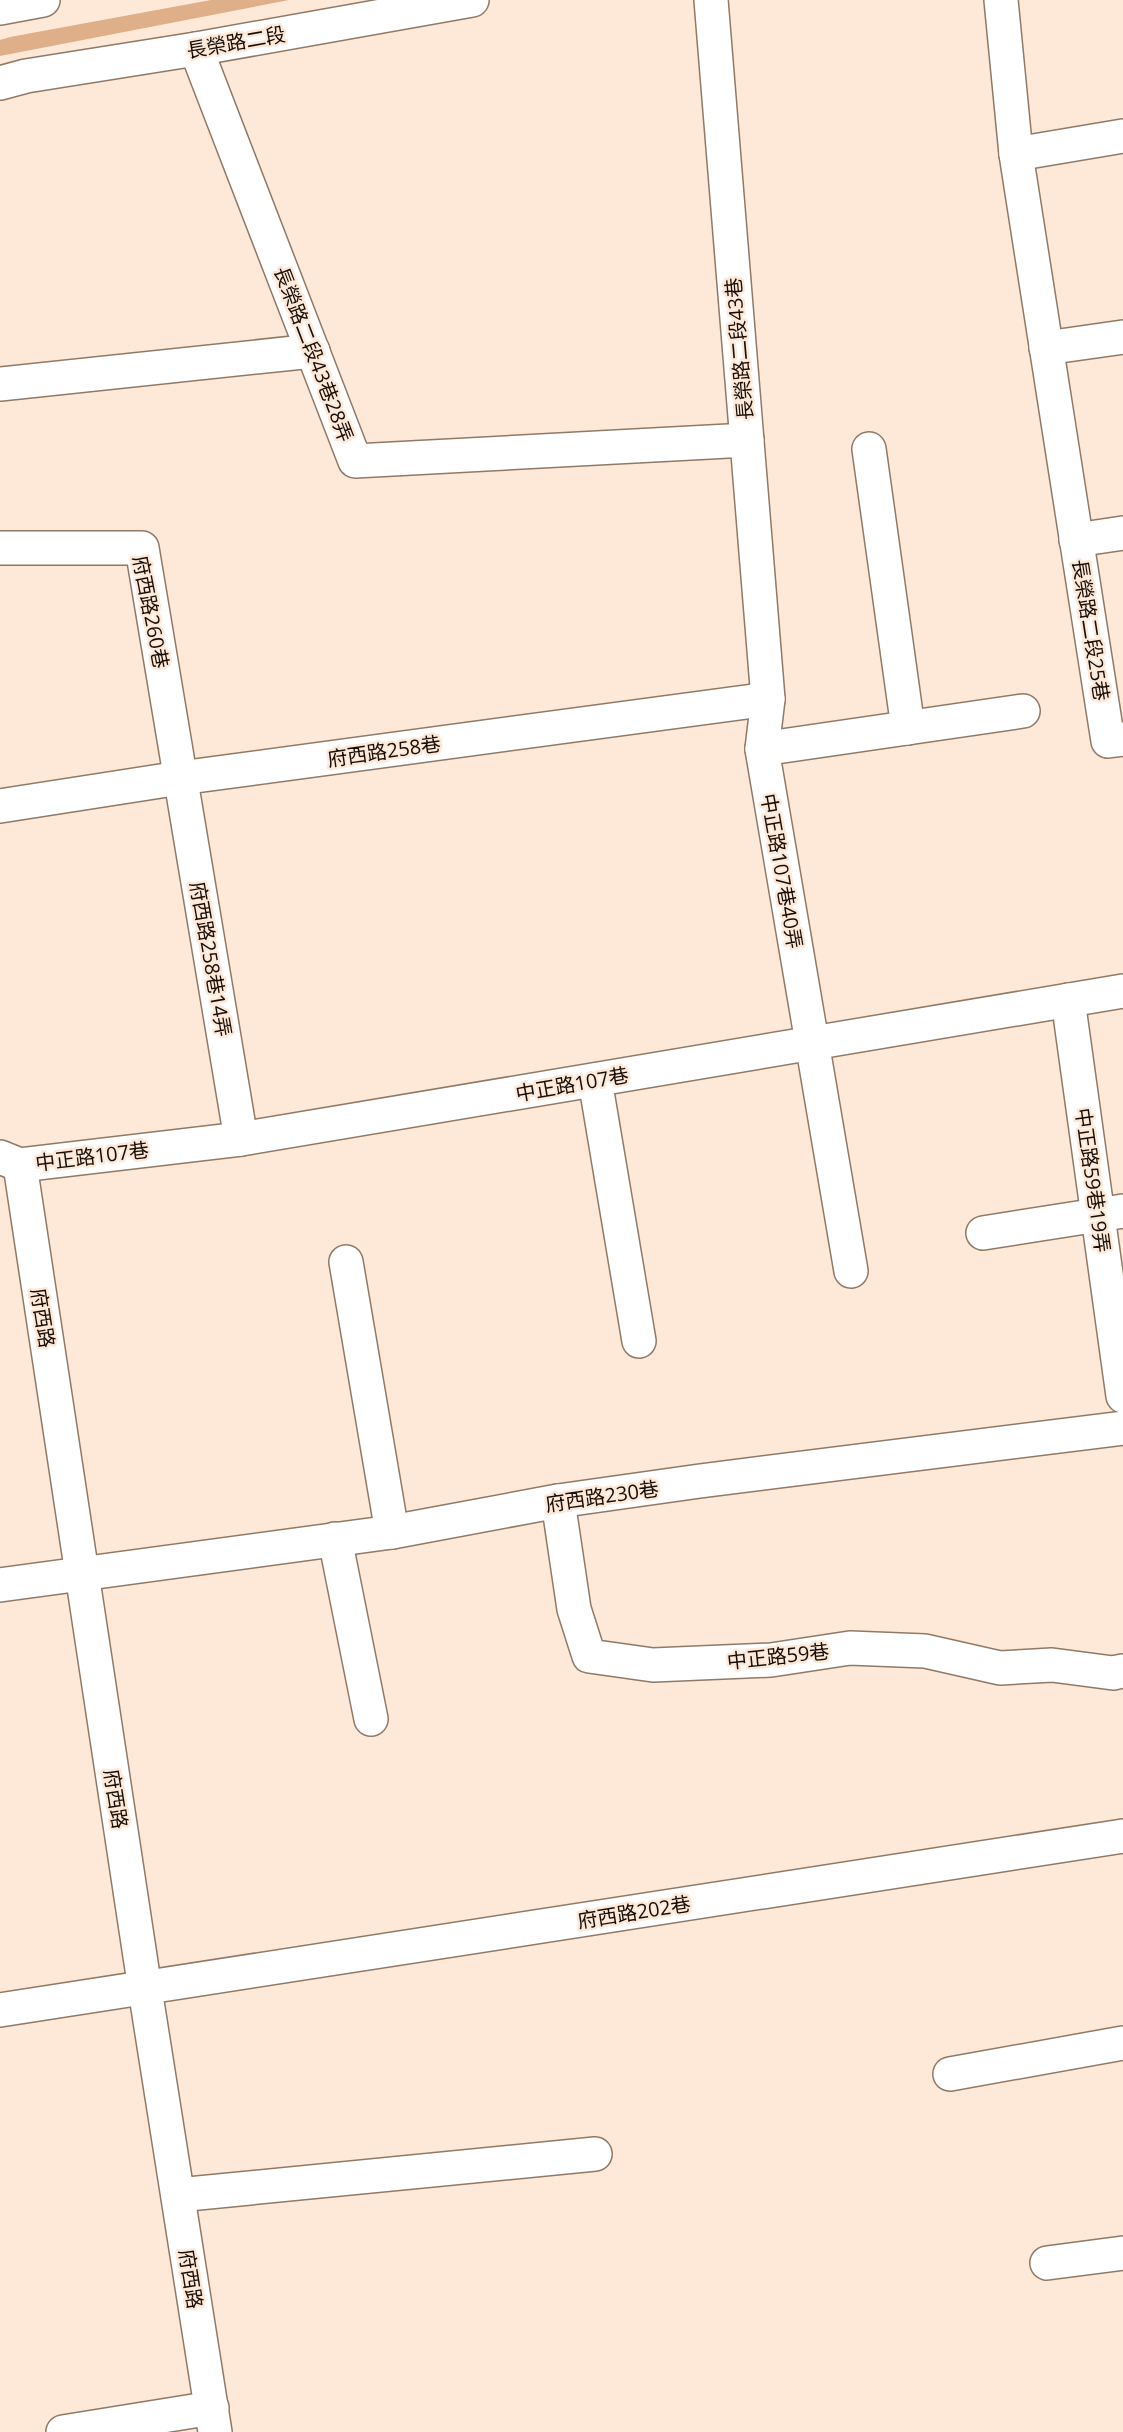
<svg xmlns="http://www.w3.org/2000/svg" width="1123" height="2432" font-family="'Open Sans','Noto Sans TC',sans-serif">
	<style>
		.green { fill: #deaf89 }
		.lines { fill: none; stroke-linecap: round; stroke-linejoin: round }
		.minor-casing { stroke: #907967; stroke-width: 36 }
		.major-casing { stroke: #907967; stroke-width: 36 }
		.minor { stroke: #fff; stroke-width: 33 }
		.major { stroke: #fff; stroke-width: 33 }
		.labels { text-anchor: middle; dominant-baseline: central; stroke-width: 5; stroke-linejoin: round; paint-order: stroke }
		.street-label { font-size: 20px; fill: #150d06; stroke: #fee9d9 }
	</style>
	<rect width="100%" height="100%" fill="#fee9d9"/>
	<polygon class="green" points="211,0 289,0 0,56 0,40 10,37"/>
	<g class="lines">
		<g class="minor-casing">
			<g id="minor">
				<polyline points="711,0 768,699 762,749 851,1271"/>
				<polyline points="1001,0 1016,154 1108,741 1123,739"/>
				<polyline points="196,49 355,461 747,440"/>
				<polyline points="1016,154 1123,136"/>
				<polyline points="1046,348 1123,337"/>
				<polyline points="0,384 313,351"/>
				<polyline points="869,449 908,728"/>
				<polyline points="1076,540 1123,533"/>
				<polyline points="0,548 142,548 241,1139"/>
				<polyline points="762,749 1023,711"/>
				<polyline points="0,806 180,778 768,699"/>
				<polyline points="1068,1000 1123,1396"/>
				<polyline points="595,1080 639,1341"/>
				<polyline points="0,1157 20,1165 241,1139 1123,991"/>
				<polyline points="20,1165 145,1989 215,2432"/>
				<polyline points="983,1233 1123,1211"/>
				<polyline points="346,1262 392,1532"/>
				<polyline points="558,1501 574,1609 589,1656 653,1665 771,1660 850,1648 925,1651 1000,1668 1052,1665 1113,1673 1123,1671"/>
				<polyline points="335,1539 371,1719"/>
				<polyline points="0,1585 392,1532 558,1501 700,1481 1123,1428"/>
				<polyline points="0,2010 1123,1836"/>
				<polyline points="950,2074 1123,2043"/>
				<polyline points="178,2195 595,2154"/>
				<polyline points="1047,2263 1123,2253"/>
				<polyline points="63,2432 212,2408"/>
			</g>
		</g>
		<g class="major-casing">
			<g id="major">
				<polyline points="0,8 43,0"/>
				<polyline points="0,83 26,76 196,49 472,0"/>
			</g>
		</g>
		<use href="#minor" class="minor"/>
		<use href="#major" class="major"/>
	</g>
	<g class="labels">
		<g class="street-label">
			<text transform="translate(236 42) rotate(-10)">長榮路二段</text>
			<text transform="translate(739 349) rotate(-95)">長榮路二段43巷</text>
			<text transform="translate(314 354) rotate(69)">長榮路二段43巷28弄</text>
			<text transform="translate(151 612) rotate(79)">府西路260巷</text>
			<text transform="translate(1091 630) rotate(81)">長榮路二段25巷</text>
			<text transform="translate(384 751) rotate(-8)">府西路258巷</text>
			<text transform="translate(782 871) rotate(80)">中正路107巷40弄</text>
			<text transform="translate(211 959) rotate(80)">府西路258巷14弄</text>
			<text transform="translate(572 1084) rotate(-10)">中正路107巷</text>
			<text transform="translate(92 1156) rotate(-7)">中正路107巷</text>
			<text transform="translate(1093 1180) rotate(82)">中正路59巷19弄</text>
			<text transform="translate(43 1318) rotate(81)">府西路</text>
			<text transform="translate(602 1496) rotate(-8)">府西路230巷</text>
			<text transform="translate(778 1656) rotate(-6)">中正路59巷</text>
			<text transform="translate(116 1799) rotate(81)">府西路</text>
			<text transform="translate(634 1912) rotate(-9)">府西路202巷</text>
			<text transform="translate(191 2279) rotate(81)">府西路</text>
		</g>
	</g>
</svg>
